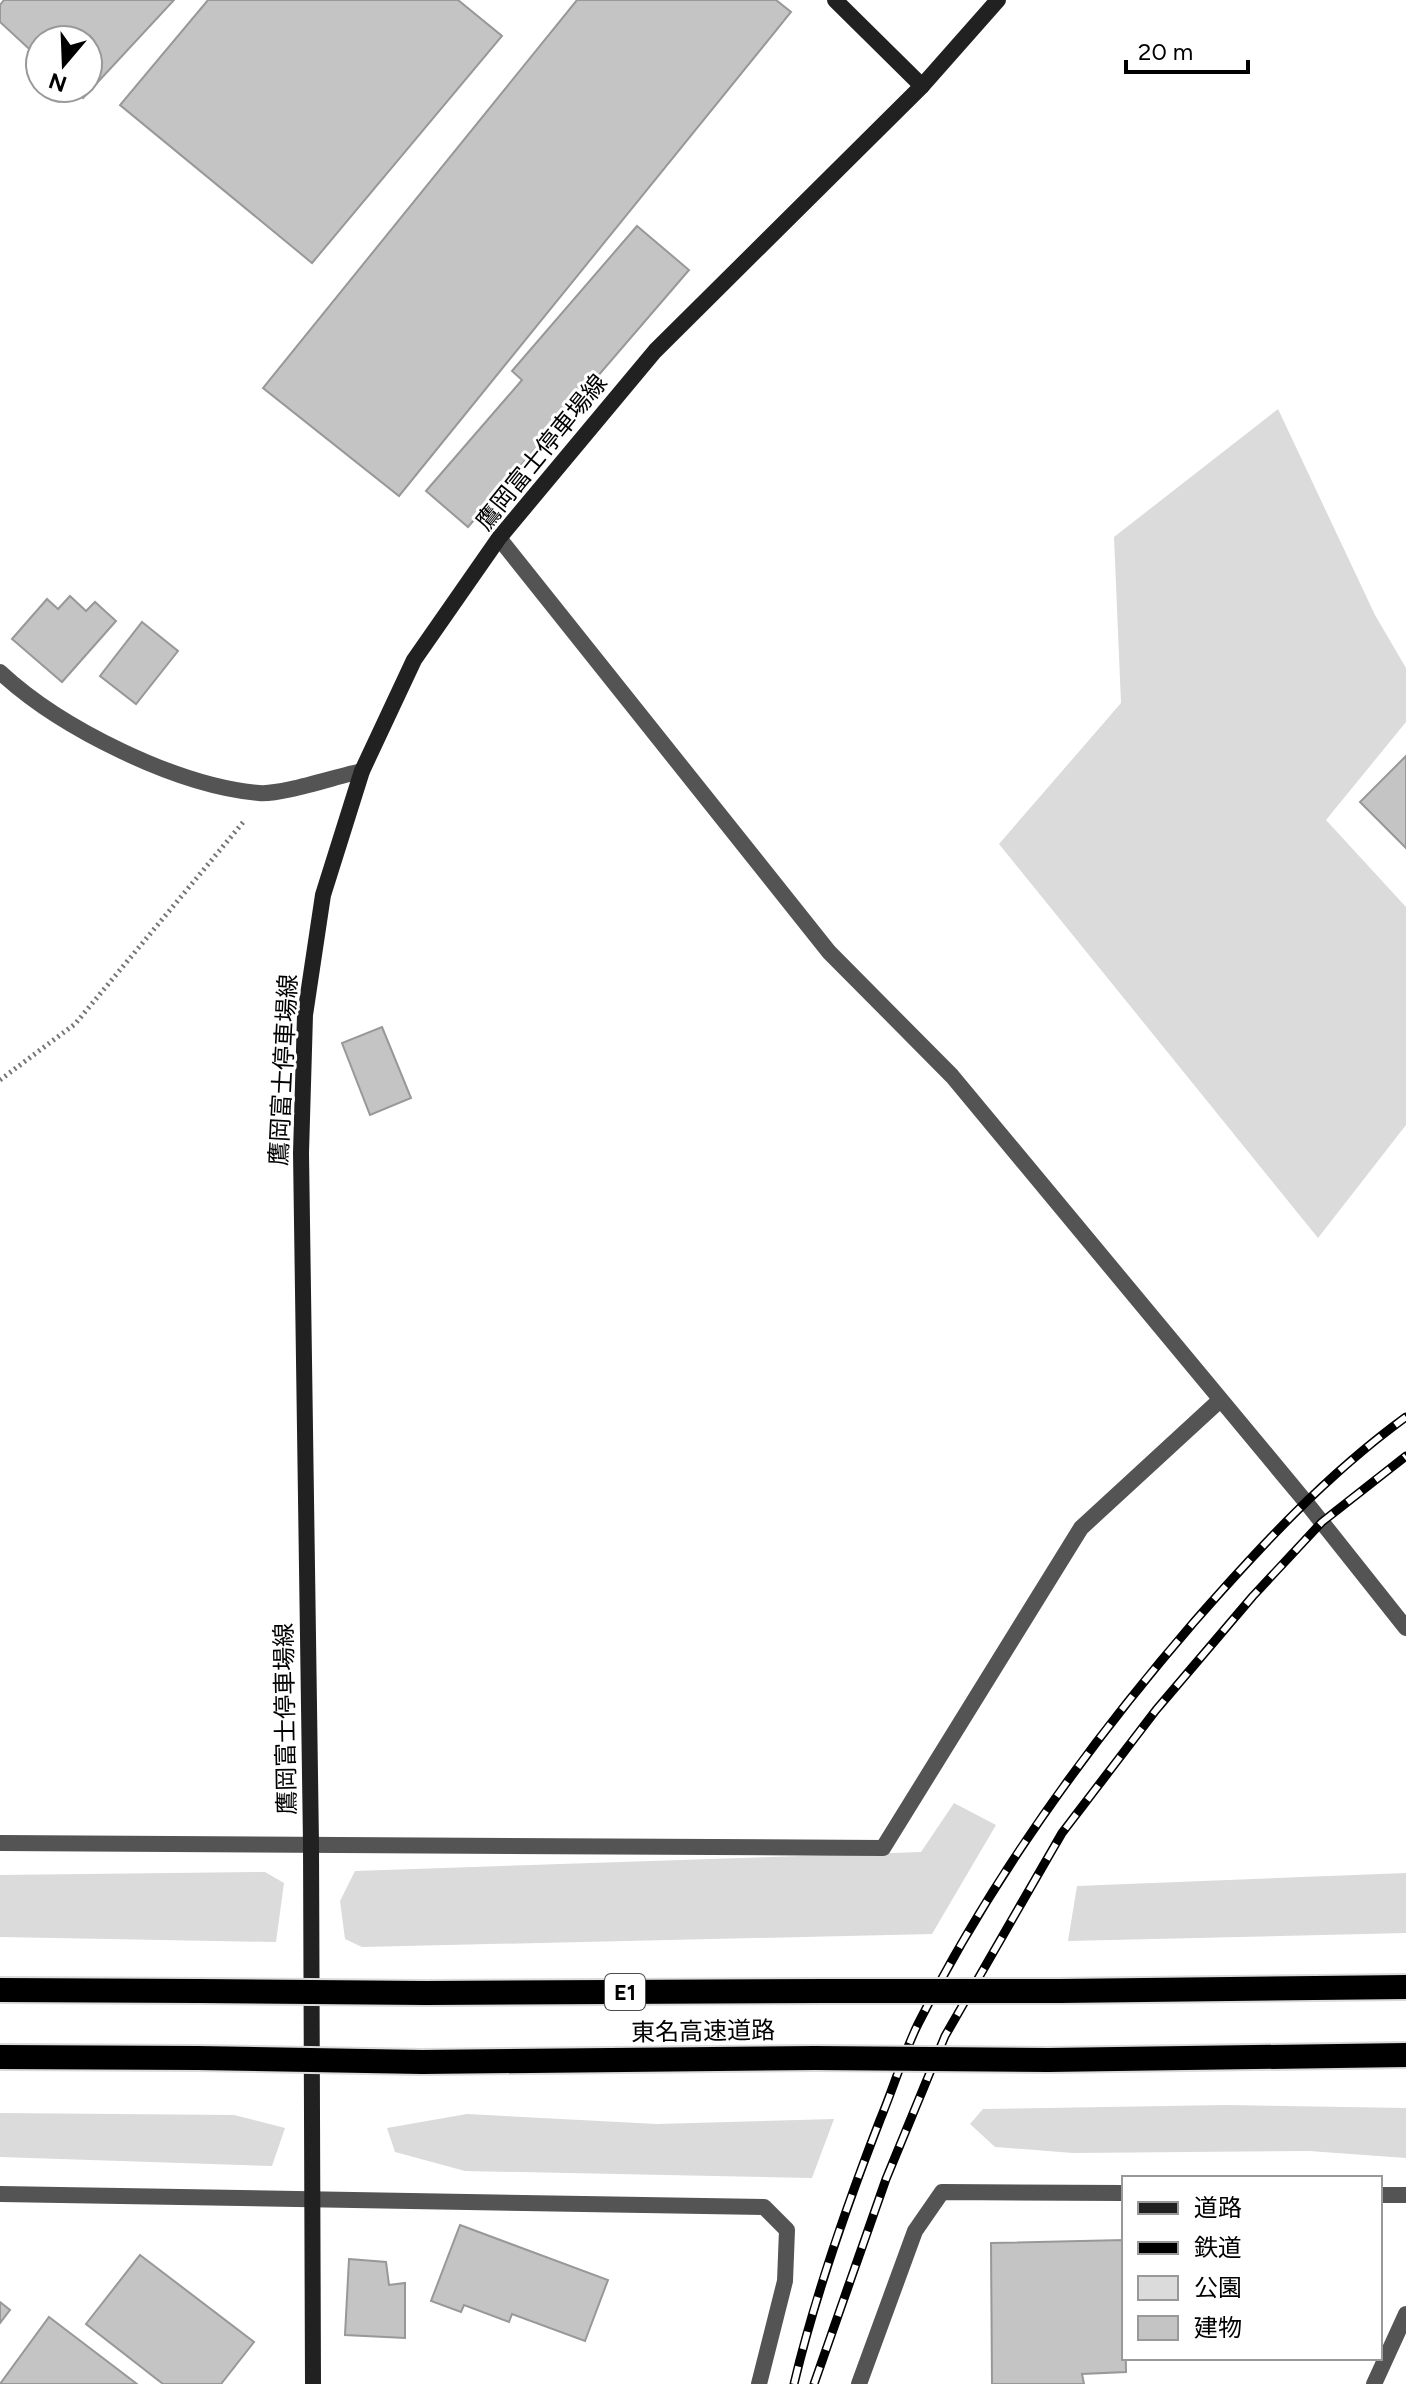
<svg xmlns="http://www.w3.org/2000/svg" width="1406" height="2384" font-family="Figtree,'Noto Sans JP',sans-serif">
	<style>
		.green { fill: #dbdbdb }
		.building { fill: #c4c4c4; stroke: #989898; stroke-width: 2 }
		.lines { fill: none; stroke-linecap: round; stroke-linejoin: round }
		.highway-casing { stroke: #dbdbdb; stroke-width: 28 }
		.path { stroke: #767676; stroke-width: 5; stroke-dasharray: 2 4; stroke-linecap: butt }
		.street { stroke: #545454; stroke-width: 16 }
		.secondary { stroke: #212121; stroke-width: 16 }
		.highway { stroke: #000; stroke-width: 24 }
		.rail-casing { stroke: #000; stroke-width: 9 }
		.rail { stroke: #fff; stroke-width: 6; stroke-dasharray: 18; stroke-linecap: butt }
		.highway-bridge-casing { stroke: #dbdbdb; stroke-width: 28; stroke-linecap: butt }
		.highway-bridge { stroke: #000; stroke-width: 24 }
		.labels { text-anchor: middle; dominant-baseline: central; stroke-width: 6; stroke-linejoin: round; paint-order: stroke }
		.shield { fill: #fff; stroke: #4c4c4c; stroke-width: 2 }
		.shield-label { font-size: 22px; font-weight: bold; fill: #000 }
		.street-label { font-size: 24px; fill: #000; stroke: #fff }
	</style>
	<rect width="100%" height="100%" fill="#fff"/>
	<g class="green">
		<polygon points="1278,409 1375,615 1406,668 1406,722 1326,820 1406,907 1406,1125 1318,1238 999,844 1121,703 1114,537"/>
		<polygon points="954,1803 996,1825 932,1934 362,1947 345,1939 340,1901 355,1871 921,1852"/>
		<polygon points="265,1872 284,1883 276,1942 0,1937 0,1875"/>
		<polygon points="1406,1873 1406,1933 1068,1941 1077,1886"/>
		<polygon points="1226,2105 1406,2108 1406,2158 1309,2151 1073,2153 995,2147 970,2124 983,2109"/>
		<polygon points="0,2113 234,2115 285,2128 272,2166 0,2157"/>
		<polygon points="467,2114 657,2124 834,2119 812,2178 465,2171 395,2152 387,2128"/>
	</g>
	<g class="building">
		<polygon points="4,0 174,0 83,98 72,88 88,88 88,40 40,40 40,59 0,22 0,5"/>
		<polygon points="208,0 458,0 502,36 312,263 120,105"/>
		<polygon points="577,0 776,0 791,12 399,496 263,388"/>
		<polygon points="637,226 689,270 468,527 426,491 522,380 512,371"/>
		<polygon points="70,596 86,611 95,602 116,621 62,682 12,639 47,599 58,609"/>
		<polygon points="142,622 178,651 136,704 100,676"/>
		<polygon points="1406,756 1406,848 1360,802"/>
		<polygon points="382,1027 411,1098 370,1115 342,1043"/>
		<polygon points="460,2225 608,2280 585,2341 512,2314 509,2322 464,2305 461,2312 431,2301"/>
		<polygon points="1124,2240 1126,2372 1082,2374 1084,2384 992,2384 991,2243"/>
		<polygon points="140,2255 254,2342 221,2384 163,2384 86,2324"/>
		<polygon points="349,2259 386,2262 389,2285 405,2283 405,2338 345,2335"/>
		<polygon points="0,2302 10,2310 0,2323"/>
		<polygon points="49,2317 137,2384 0,2384"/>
	</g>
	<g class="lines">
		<g class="highway-casing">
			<g id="highway">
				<polyline points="0,1990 198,1991"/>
				<polyline points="1060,1991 1406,1987"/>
				<polyline points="426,1993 825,1991"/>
				<polyline points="0,2057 198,2058"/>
				<polyline points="1048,2060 1406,2055"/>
				<polyline points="422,2062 815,2058"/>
			</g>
		</g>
		<polyline class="path" points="0,1080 75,1024 245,820"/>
		<g class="street">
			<polyline points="499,538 829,952 952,1076 1305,1501 1406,1628"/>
			<path d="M0,672C60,728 177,786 259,793C282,795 337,776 362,771"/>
			<polyline points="0,1843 883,1848 1081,1528 1219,1401"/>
			<polyline points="0,2194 764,2207 787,2230 785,2281 759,2384"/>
			<polyline points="1380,2195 1406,2195"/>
			<polyline points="859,2384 915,2231 942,2192 1124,2193"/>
			<polyline points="1374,2384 1406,2314"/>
		</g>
		<g class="secondary">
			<polyline points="835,0 922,86"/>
			<polyline points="313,2384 311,1844 301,1153 305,1015 323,895 362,771 414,660 499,538 655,351 922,86 998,0"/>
		</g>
		<use href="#highway" class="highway"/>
		<g class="rail-casing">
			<g id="rail">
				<path d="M794,2384C815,2295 847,2205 880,2120C893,2089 903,2055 918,2024C991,1879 1088,1745 1194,1622C1259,1548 1326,1475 1406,1417"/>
				<polyline points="814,2384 886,2179 945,2036 1062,1833 1156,1710 1253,1596 1322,1522 1406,1456"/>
			</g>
		</g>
		<use href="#rail" class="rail"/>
		<g class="highway-bridge-casing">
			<g id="highway-bridge">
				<polyline points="198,1991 426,1993"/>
				<polyline points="825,1991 1060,1991"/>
				<polyline points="198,2058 422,2062"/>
				<polyline points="815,2058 1048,2060"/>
			</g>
		</g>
		<use href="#highway-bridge" class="highway-bridge"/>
	</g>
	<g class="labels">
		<rect class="shield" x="605" y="1974" width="40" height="36" rx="6"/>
		<g class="shield-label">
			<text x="625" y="1992">E1</text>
		</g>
		<g class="street-label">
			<text transform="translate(541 452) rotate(-51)">鷹岡富士停車場線</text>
			<text transform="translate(283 1070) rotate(-87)">鷹岡富士停車場線</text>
			<text transform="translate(285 1719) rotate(-91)">鷹岡富士停車場線</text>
			<text transform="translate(703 2031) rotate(-1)">東名高速道路</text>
		</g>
	</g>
	<rect x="1122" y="2176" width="260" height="184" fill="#ffffff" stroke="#999999" stroke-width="2"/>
	<rect x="1138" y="2202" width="40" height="12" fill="#212121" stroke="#999999" stroke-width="2"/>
	<text x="1194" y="2216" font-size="24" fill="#000000">道路</text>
	<rect x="1138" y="2242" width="40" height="12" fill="#000000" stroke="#999999" stroke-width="2"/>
	<text x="1194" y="2256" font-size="24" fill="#000000">鉄道</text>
	<rect x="1138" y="2276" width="40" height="24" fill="#dbdbdb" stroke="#999999" stroke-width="2"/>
	<text x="1194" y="2296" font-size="24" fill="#000000">公園</text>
	<rect x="1138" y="2316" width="40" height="24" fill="#c4c4c4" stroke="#999999" stroke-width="2"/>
	<text x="1194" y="2336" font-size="24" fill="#000000">建物</text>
	<g transform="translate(64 64) rotate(199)"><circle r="38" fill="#ffffff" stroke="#999999" stroke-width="2"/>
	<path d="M0-6L14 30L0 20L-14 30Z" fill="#000000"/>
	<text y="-12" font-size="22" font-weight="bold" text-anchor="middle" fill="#000000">N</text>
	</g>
	<path d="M1126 60v12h122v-12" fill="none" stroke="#000000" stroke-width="4"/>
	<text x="1138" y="60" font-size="24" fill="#000000" stroke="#ffffff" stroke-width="6" paint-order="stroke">20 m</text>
</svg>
